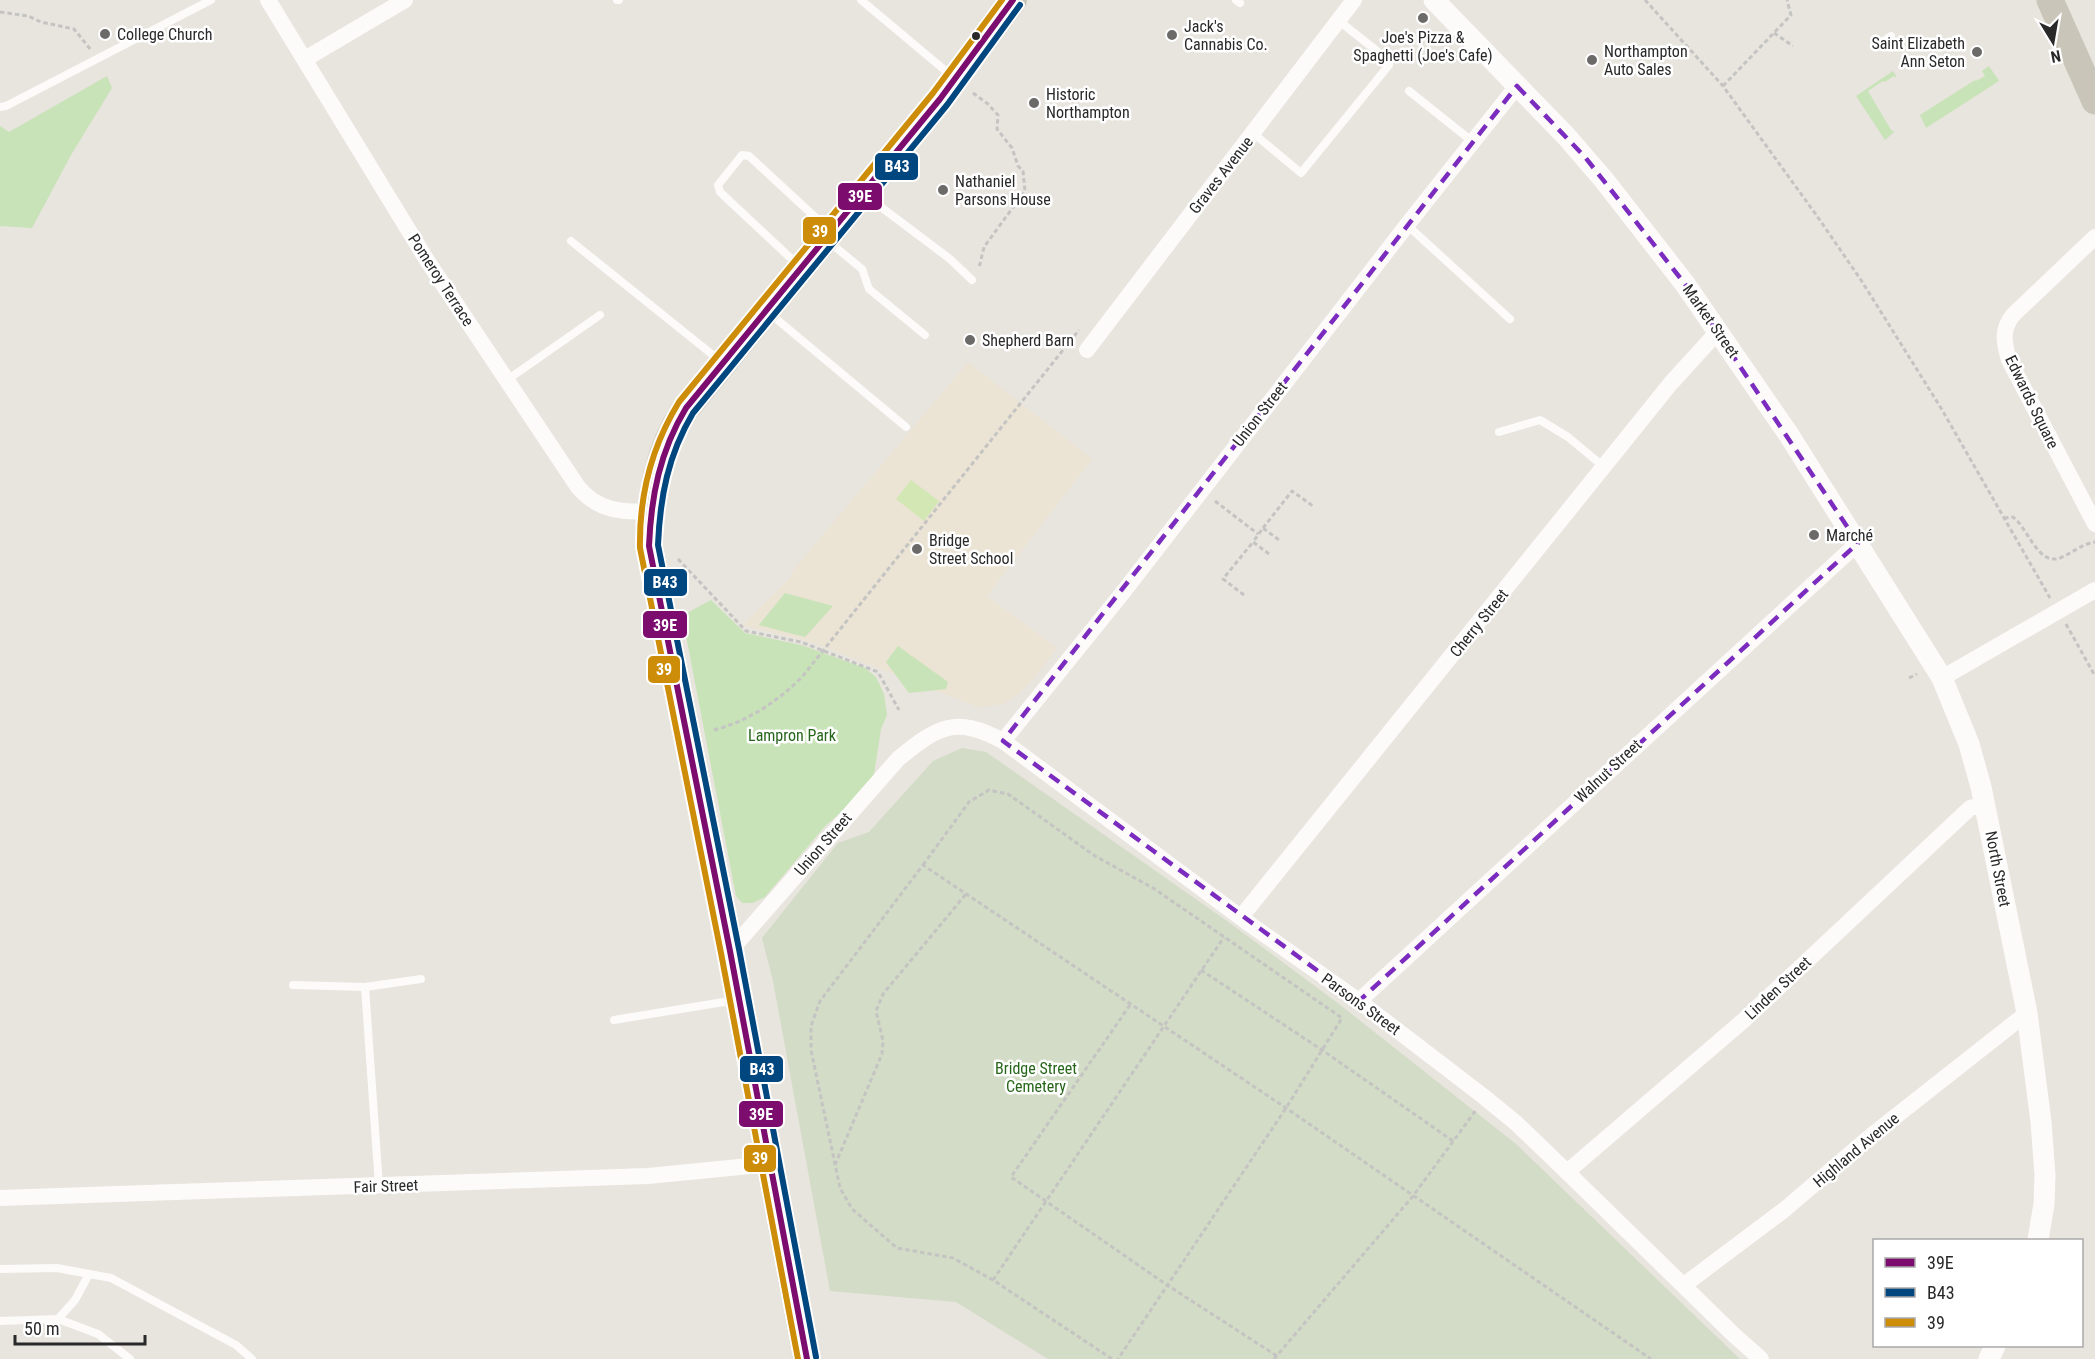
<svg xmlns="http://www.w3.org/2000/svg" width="2095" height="1359" font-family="'Roboto Condensed',sans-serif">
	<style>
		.education { fill: #ebe3d3 }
		.green { fill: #c8e3b7 }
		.cemetery { fill: #d3dcc6 }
		.pitch { fill: #d3e7b5 }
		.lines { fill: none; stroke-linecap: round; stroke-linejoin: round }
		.path { stroke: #c4c4c3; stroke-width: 3; stroke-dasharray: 4.5 3; stroke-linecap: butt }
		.service { stroke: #fcfbfa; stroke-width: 8 }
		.minor { stroke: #fcfbfa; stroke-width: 16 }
		.tertiary { stroke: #fcfbfa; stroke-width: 21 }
		.primary { stroke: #c9c5b9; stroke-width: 27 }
		.trunk { stroke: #cac4b9; stroke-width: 28 }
		.bus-1-casing { stroke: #fff; stroke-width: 10 }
		.bus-2-casing { stroke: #fff; stroke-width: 10 }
		.bus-3-casing { stroke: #fff; stroke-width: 10 }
		.bus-1 { stroke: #7c0d6e; stroke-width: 6 }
		.bus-2 { stroke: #00467f; stroke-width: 6 }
		.bus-3 { stroke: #ce8d08; stroke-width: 6 }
		.marked { fill: none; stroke: #7b2cbf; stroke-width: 4.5; stroke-dasharray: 12 8; stroke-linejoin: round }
		.poi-dot { fill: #6c6a68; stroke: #fff; stroke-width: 2 }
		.bus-dot { fill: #292929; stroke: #fff; stroke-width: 2 }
		.labels { text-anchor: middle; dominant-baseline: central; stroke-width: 5; stroke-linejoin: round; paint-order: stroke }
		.poi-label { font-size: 16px; fill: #292929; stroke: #fff; text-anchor: start }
		.street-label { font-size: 16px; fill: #292929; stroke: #fff }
		.park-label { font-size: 16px; fill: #26651a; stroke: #fff }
		.line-badge { stroke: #fff; stroke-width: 2 }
		.badge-label { font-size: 16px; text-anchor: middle; font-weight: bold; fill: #fff }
	</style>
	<rect width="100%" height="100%" fill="#e8e4de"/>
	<polygon class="education" points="968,362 1092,459 987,596 1057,648 1034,678 1019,694 1003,704 978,707 814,643 742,625 793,575 791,573"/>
	<g class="green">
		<polygon points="1989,66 1999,81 1926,128 1920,115 1975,80 1976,81 1985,76 1982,71"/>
		<polygon points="1893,71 1896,76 1895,78 1894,76 1885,82 1883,81 1868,91 1891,130 1894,132 1885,140 1856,96"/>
		<polygon points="107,76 112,88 71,155 32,228 0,226 0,126 9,132"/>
		<polygon points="785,593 833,606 805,637 759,625"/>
		<polygon points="711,600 745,633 801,645 865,668 876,677 884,694 887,715 881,729 873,781 850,805 826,825 765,897 753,903 742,903 736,896 683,620 685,614"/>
		<polygon points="898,646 948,682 946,689 909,693 886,662"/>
	</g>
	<polygon class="cemetery" points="962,748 986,752 1227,921 1339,1004 1516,1144 1740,1359 1048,1359 956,1302 830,1291 773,981 762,938 838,843 869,832 933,761"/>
	<polygon class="pitch" points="911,480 939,501 924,521 896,499"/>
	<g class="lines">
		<g class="path">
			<polyline points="1645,0 1723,86 1817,216 1861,280 1941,408 2050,598"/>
			<polyline points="0,12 28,16 41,22 74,29 91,50"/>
			<polyline points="1774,33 1793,46"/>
			<polyline points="1723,86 1791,15 1787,0"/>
			<polyline points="973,93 988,104 998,115 997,129 1012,148 1018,166 1023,171 1025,191 984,247 979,268"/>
			<polyline points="1215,501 1258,534"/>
			<path d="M2004,518L2013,517C2028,528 2038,566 2060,558C2072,553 2082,544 2095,542"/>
			<polyline points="1263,528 1292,491 1313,506"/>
			<polyline points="1269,554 1253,542 1263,528 1279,540"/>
			<polyline points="678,559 746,631 801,642 878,672 899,710"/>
			<polyline points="1244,595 1223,579 1253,542"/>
			<polyline points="2066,624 2095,676"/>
			<polyline points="1909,678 1917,674"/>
			<path d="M714,730C748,721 777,702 802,677L1079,330"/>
			<polyline points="923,865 969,802 989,790 1008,794 1095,856 1153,888 1342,1018 1286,1108 1118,1359"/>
			<polyline points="1201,970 1322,1050 1453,1141"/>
			<polyline points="1130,1005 1011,1177 1167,1285 1277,1356"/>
			<polyline points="835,1165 882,1054 883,1041 876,1011 883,994 966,894"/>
			<polyline points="993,1280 1224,937"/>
			<polyline points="1112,1359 993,1280 953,1258 897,1248 852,1209 840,1188 811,1050 811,1026 820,1001 923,865 1286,1108 1651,1359"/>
			<polyline points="1274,1359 1413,1196 1476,1110"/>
		</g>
		<g class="service">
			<polyline points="617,0 619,0"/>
			<polyline points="861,0 953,77"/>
			<polyline points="1236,0 1240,3"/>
			<polyline points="1882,42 1891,36"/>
			<polyline points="1409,91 1473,142"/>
			<polyline points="0,107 6,106 211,0"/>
			<polyline points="1253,133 1301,173 1389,65 1377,51 1339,21"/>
			<polyline points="865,195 950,259 972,280"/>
			<polyline points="1407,225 1510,319"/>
			<polyline points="571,241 719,360"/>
			<polyline points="828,241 862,269 869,289 925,335"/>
			<polyline points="799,266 720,192 718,185 742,155 749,156 828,229"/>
			<polyline points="768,312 906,427"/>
			<polyline points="507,380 600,315"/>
			<polyline points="1499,432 1540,420 1568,437 1604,467"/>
			<polyline points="293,985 365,987 421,979"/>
			<polyline points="365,987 379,1186"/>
			<polyline points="614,1020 736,1000"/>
			<polyline points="0,1269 57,1268 111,1278 236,1345 252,1359"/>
			<polyline points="58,1319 75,1300 89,1274"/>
			<polyline points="0,1321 58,1319 98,1334 130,1359"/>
		</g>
		<g class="minor">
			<path d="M268,0L428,262L578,487C597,510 621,513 650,511"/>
			<polyline points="305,59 405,0"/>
			<path d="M2095,237L2013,315C2001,330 2004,343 2009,360L2095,524"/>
			<polyline points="1087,350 1354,0"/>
			<polyline points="1942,678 2095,590"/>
			<polyline points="1003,741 1124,591 1407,225 1517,86"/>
			<polyline points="1241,917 1671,383 1712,338 1719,332"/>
			<path d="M730,951L898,759C937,727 955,715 1003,741L1251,925L1359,1001L1483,1096L1516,1123L1567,1172L1734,1335L1761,1359"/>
			<polyline points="1359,1001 1858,543"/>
			<polyline points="1567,1172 1744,1020 1970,808 1985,804"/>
			<polyline points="0,1198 648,1176 770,1164"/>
			<polyline points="1684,1285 1784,1210 1872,1135 2027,1013"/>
		</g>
		<g class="tertiary">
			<polyline points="1434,0 1566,136 1604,180 1685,284 1789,435 1942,678 1969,744 1981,787 2027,1013 2041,1122 2045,1175 2044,1204 2038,1240"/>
			<polyline points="1989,1359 1995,1346"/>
		</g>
		<polyline class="primary" points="2050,0 2095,101"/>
		<path class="trunk" d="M807,1359L730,951L649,546C650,496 658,450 686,408L940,99L1013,0"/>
		<g class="bus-1-casing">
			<path id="bus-1" d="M807,1359L730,951L649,546C651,496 660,451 686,408L940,99L1013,0"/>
		</g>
		<g class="bus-2-casing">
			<path id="bus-2" d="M816,1357L739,949L658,545C660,497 668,455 693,413L947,105L1020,5"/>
		</g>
		<g class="bus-3-casing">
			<path id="bus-3" d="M798,1359L721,953L640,548C639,496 652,446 679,402L933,93L1002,0"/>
		</g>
		<use href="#bus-1" class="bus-1"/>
		<use href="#bus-2" class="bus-2"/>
		<use href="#bus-3" class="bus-3"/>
	</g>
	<path class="marked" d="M1517,86L1585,157L1685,284L1858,543L1359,1001L1003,741Z"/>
	<g class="poi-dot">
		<circle cx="1423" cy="18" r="6"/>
		<circle cx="105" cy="34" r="6"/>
		<circle cx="1172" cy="35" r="6"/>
		<circle cx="1977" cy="52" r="6"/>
		<circle cx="1592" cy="60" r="6"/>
		<circle cx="1034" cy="103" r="6"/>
		<circle cx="943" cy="190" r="6"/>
		<circle cx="970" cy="340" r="6"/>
		<circle cx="1814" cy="535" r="6"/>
		<circle cx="917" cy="549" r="6"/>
	</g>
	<circle class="bus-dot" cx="976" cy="36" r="5"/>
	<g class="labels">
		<g class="poi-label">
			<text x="1184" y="26">Jack's<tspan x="1184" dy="18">Cannabis Co.</tspan></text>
			<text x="117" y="34">College Church</text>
			<text x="1423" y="37" text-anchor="middle">Joe's Pizza &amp;<tspan x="1423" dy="18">Spaghetti (Joe's Cafe)</tspan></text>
			<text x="1965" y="43" text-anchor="end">Saint Elizabeth<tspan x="1965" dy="18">Ann Seton</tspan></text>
			<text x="1604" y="51">Northampton<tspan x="1604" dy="18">Auto Sales</tspan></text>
			<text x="1046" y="94">Historic<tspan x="1046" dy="18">Northampton</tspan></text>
			<text x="955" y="181">Nathaniel<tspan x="955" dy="18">Parsons House</tspan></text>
			<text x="982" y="340">Shepherd Barn</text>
			<text x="1826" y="535">Marché</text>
			<text x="929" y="540">Bridge<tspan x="929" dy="18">Street School</tspan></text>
		</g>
		<g class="street-label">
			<text transform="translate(1221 175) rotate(-52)">Graves Avenue</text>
			<text transform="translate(441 280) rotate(57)">Pomeroy Terrace</text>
			<text transform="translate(1711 321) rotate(55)">Market Street</text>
			<text transform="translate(2032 402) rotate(64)">Edwards Square</text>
			<text transform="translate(1260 414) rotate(-52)">Union Street</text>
			<text transform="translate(1479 623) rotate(-51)">Cherry Street</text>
			<text transform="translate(1608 771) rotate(-43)">Walnut Street</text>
			<text transform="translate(823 844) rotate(-49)">Union Street</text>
			<text transform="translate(1998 869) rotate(79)">North Street</text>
			<text transform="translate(1778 988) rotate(-43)">Linden Street</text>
			<text transform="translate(1361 1004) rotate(36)">Parsons Street</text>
			<text transform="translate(1856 1150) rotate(-40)">Highland Avenue</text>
			<text transform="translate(386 1186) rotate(-2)">Fair Street</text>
		</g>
		<g class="park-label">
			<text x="792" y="735">Lampron Park</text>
			<text x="1036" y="1068">Bridge Street<tspan x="1036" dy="18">Cemetery</tspan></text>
		</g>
	</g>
	<g class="line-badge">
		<rect x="874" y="152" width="45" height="29" rx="6" fill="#00467f"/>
		<rect x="837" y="182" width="46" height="29" rx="6" fill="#7c0d6e"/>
		<rect x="802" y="216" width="35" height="29" rx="6" fill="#ce8d08"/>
		<rect x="643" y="568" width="45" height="29" rx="6" fill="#00467f"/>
		<rect x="642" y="610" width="46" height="29" rx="6" fill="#7c0d6e"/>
		<rect x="647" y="655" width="34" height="29" rx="6" fill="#ce8d08"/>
		<rect x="739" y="1055" width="45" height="28" rx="6" fill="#00467f"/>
		<rect x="738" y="1100" width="46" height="28" rx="6" fill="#7c0d6e"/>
		<rect x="743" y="1144" width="34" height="29" rx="6" fill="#ce8d08"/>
	</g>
	<g class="badge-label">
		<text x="897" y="172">B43</text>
		<text x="860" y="202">39E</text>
		<text x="820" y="237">39</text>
		<text x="665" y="588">B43</text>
		<text x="665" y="631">39E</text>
		<text x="664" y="675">39</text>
		<text x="762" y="1075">B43</text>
		<text x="761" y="1120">39E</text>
		<text x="760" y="1164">39</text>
	</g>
	<rect x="1873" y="1239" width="210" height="108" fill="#ffffff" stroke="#a9a9a9" stroke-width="1.5"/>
	<rect x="1885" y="1258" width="30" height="9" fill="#7c0d6e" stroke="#a9a9a9" stroke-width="1.5"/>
	<text x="1927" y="1269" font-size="18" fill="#292929">39E</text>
	<rect x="1885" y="1288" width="30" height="9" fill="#00467f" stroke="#a9a9a9" stroke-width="1.5"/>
	<text x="1927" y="1299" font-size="18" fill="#292929">B43</text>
	<rect x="1885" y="1318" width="30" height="9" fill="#ce8d08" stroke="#a9a9a9" stroke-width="1.5"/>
	<text x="1927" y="1329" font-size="18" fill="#292929">39</text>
	<g transform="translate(2053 42) rotate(169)" stroke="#ffffff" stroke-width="4.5" paint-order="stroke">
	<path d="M0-4.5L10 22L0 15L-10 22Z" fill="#292929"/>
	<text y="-9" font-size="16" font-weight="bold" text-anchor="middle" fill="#292929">N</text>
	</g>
	<path d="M15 1335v9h130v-9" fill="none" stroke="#292929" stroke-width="3"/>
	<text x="24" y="1335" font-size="18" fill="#292929" stroke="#ffffff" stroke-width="4.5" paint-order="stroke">50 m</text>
</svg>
